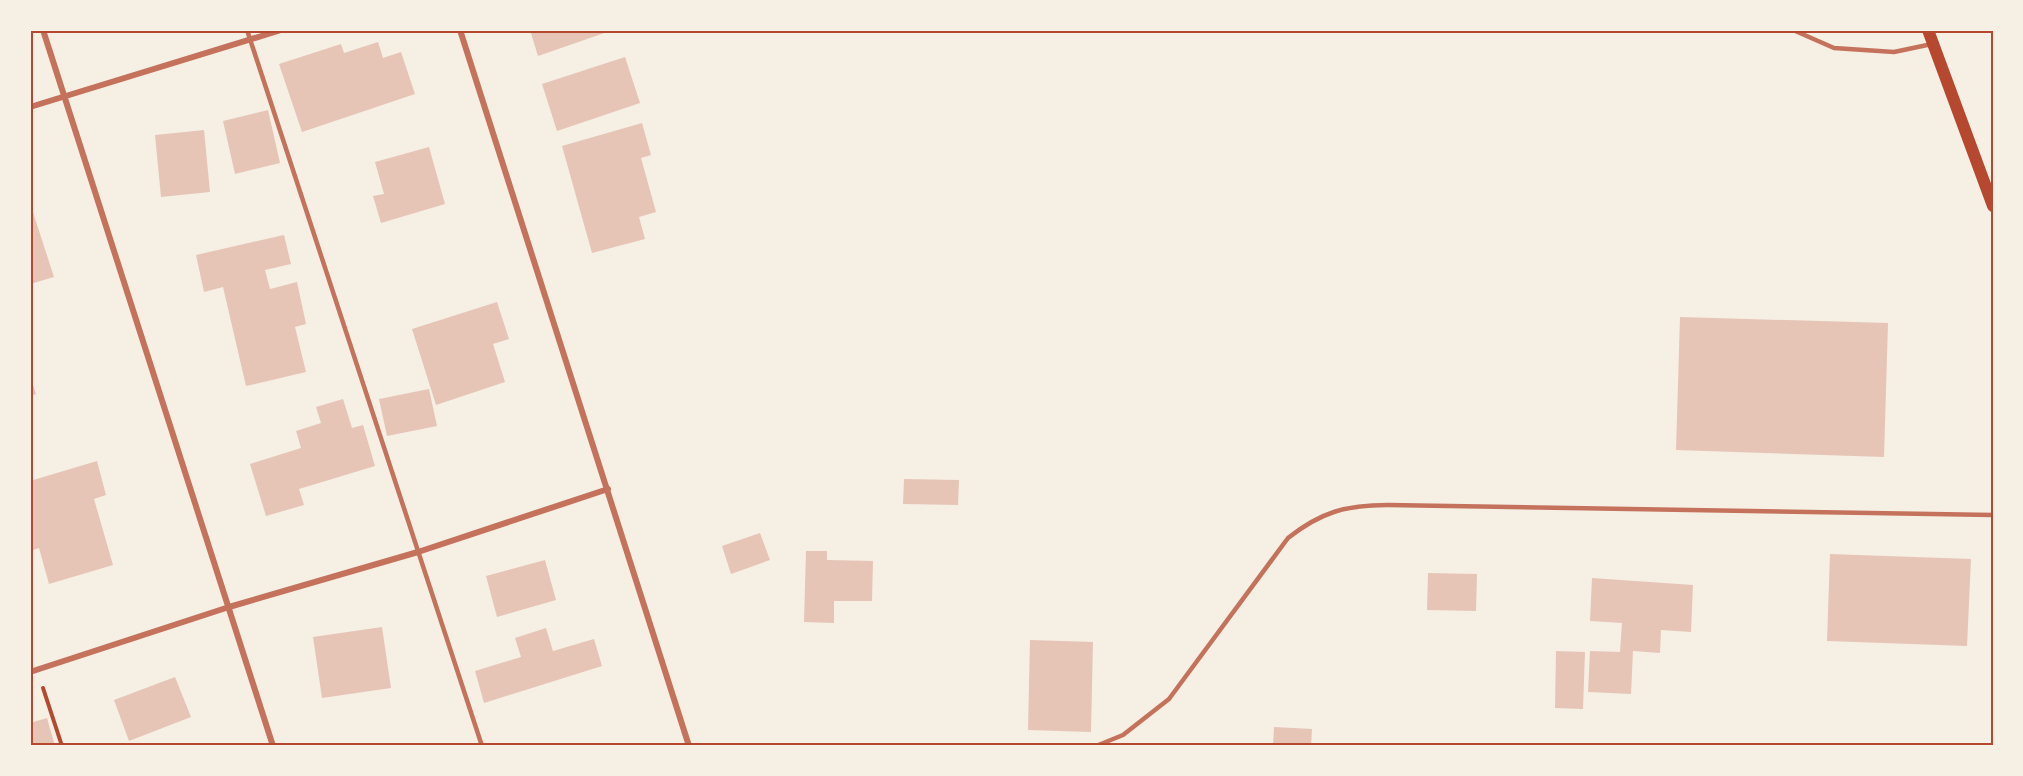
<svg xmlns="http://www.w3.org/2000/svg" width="2023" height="776" font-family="'Roboto Condensed',sans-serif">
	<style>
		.building { fill: #e6c5b7 }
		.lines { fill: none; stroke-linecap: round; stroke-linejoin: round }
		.path { stroke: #b5482f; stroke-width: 4 }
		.service { stroke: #c5725c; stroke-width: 4.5 }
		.minor { stroke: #c5725c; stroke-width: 6 }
		.secondary { stroke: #b5482f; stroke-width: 12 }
		.neatline { fill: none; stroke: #b5482f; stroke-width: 2 }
	</style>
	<rect width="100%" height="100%" fill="#f6efe4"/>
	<g class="building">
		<polygon points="530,30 613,30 538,56"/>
		<polygon points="378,42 383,58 401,52 415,94 302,132 279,64 341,44 344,53"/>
		<polygon points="625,57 640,103 557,131 542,84"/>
		<polygon points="268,110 280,163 235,174 223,121"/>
		<polygon points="642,123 651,155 641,158 656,212 639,217 645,239 592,253 562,146"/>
		<polygon points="204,130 210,192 161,197 155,135"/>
		<polygon points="429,147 445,204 381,223 373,196 384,194 375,162"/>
		<polygon points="30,203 54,277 30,284"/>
		<polygon points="284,235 291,264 265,270 270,289 297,282 306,324 295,327 306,372 246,386 223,287 204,292 196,255"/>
		<polygon points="497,302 509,339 493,344 505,382 436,405 412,329"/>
		<polygon points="1680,317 1888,323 1884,457 1676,450"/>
		<polygon points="30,376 36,394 30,396"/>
		<polygon points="429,389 437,426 387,436 379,399"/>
		<polygon points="343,399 352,428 363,425 375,466 299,489 304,505 266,516 250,464 301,448 296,431 321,423 316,407"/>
		<polygon points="97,461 106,495 94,499 113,565 49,584 39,548 30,551 30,481"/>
		<polygon points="904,479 959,480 958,505 903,504"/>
		<polygon points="760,533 770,560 731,574 722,546"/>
		<polygon points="806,551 827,551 827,560 873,561 872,601 834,601 834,623 804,622"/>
		<polygon points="1830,554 1971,559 1967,646 1827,641"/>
		<polygon points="545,560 556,600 497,617 486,576"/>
		<polygon points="1428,573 1477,574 1476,611 1427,610"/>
		<polygon points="1592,578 1693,585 1691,632 1661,630 1660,653 1633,651 1631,694 1588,692 1590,651 1620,652 1622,623 1590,621"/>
		<polygon points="382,627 391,688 322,698 313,637"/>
		<polygon points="546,628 553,651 594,639 602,666 484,703 475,671 521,657 515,638"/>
		<polygon points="1030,640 1093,642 1091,732 1028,730"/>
		<polygon points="1556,651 1585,652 1583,709 1555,708"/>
		<polygon points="175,677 191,717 129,741 114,700"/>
		<polygon points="47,718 55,746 30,746 30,723"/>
		<polygon points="1274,727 1312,729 1311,746 1273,746"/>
	</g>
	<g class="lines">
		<polyline class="path" points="43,688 62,746"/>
		<g class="service">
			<polyline points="247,30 482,746"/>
			<polyline points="1793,30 1834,48 1894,52 1932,44"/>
			<path d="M1096,746L1123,735L1169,699L1288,538C1321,512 1346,505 1388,505L1993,515"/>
		</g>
		<g class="minor">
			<polyline points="43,30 273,746"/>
			<polyline points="460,30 689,746"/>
			<polyline points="30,107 281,30"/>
			<polyline points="30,672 229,607 418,552 608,489"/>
		</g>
		<polyline class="secondary" points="1928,30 1993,206"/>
	</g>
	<rect width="2023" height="776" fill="none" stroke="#f6efe4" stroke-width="63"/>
	<rect x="32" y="32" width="1960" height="712" class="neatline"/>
</svg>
